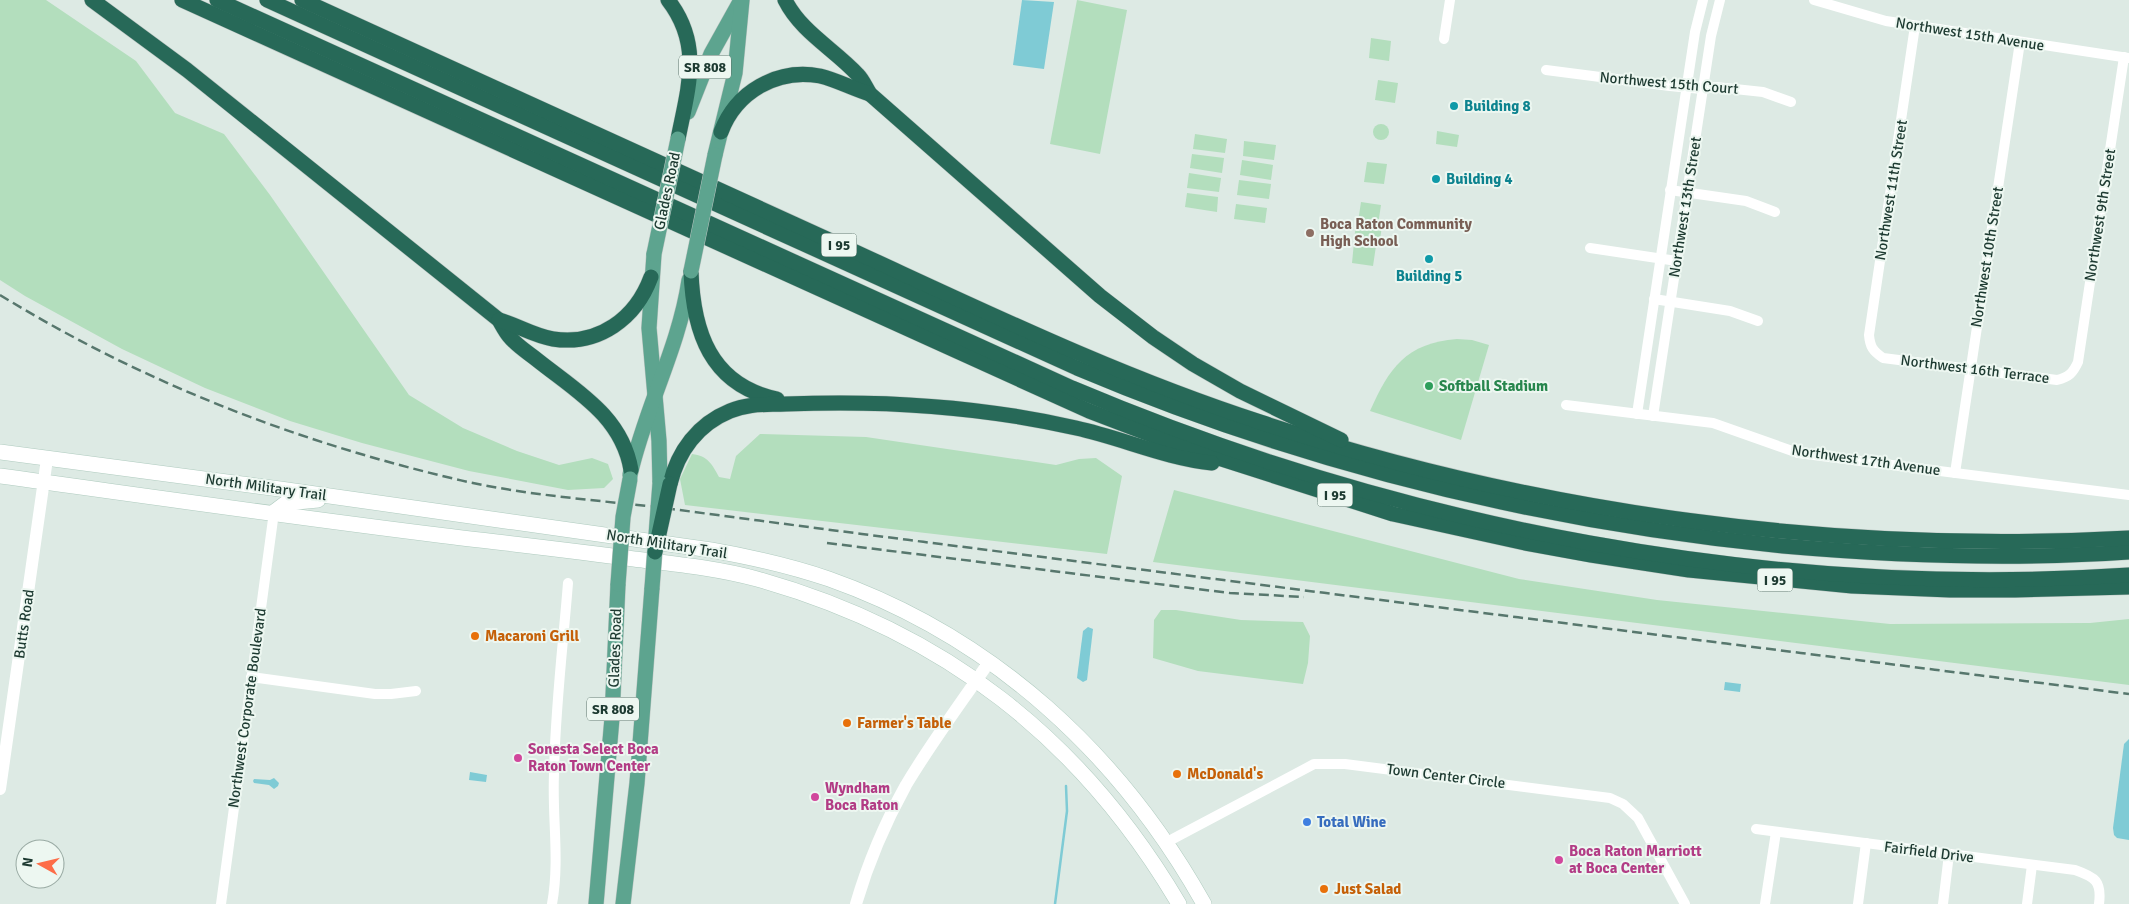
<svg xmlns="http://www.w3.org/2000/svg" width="2129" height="904" font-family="Signika,sans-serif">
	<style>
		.green { fill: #b3debd }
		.water { fill: #7fcbd5 }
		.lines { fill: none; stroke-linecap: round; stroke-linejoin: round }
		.stream { stroke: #7fcbd5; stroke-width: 2.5 }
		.secondary-casing { stroke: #afcbbf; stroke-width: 16 }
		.primary-casing { stroke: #bbc4c1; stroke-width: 16 }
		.motorway-casing { stroke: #bbc4c1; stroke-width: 16 }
		.minor { stroke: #fff; stroke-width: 10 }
		.tertiary { stroke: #fff; stroke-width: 12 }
		.secondary { stroke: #fff; stroke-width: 15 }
		.primary { stroke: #5da48f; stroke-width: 15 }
		.motorway { stroke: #276958; stroke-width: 15 }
		.rail { stroke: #57776d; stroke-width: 2.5; stroke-dasharray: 10 5; stroke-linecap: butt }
		.primary-bridge-casing { stroke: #bbc4c1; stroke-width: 16; stroke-linecap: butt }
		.motorway-bridge-casing { stroke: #bbc4c1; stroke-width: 16; stroke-linecap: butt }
		.primary-bridge { stroke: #5da48f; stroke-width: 15 }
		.motorway-bridge { stroke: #276958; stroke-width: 15 }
		.culture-dot { fill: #0f9aa8; stroke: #edf7f1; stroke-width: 2 }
		.education-dot { fill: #8d6e63; stroke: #edf7f1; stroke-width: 2 }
		.leisure-dot { fill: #2e9e5b; stroke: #edf7f1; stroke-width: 2 }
		.food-dot { fill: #e8710a; stroke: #edf7f1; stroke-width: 2 }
		.hotel-dot { fill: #d1479c; stroke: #edf7f1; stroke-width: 2 }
		.shop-dot { fill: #3f7fe0; stroke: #edf7f1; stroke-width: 2 }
		.labels { text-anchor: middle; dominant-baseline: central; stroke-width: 4; stroke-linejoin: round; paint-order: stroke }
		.shield { fill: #edf7f1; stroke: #5b736b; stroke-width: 1 }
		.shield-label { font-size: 14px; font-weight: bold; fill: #1d3a31 }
		.street-label { font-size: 15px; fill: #1d3a31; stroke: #edf7f1 }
		.culture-label { font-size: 15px; font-weight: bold; fill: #0d838f; stroke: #edf7f1; text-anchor: start }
		.education-label { font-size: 15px; font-weight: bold; fill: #785e54; stroke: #edf7f1; text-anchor: start }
		.leisure-label { font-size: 15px; font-weight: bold; fill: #27864d; stroke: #edf7f1; text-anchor: start }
		.food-label { font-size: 15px; font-weight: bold; fill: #c56008; stroke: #edf7f1; text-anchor: start }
		.hotel-label { font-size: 15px; font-weight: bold; fill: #b23c85; stroke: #edf7f1; text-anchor: start }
		.shop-label { font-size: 15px; font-weight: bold; fill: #366cbe; stroke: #edf7f1; text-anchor: start }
	</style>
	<rect width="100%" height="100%" fill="#ddeae4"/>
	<g class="green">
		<polygon points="0,0 46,0 136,61 175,113 224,134 270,195 409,395 463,428 517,451 559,465 592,458 608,464 613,479 604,488 568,490 469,471 362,443 290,421 205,388 122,349 25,296 0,280"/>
		<polygon points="1077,0 1127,10 1100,154 1050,144"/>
		<polygon points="1371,38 1391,41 1389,61 1369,58"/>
		<polygon points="1378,80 1398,83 1395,103 1375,100"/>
		<circle cx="1381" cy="132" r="8"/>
		<polygon points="1437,131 1459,135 1457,147 1436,144"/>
		<polygon points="1195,134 1227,139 1225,153 1193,149"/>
		<polygon points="1244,141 1276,145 1274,160 1243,156"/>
		<polygon points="1192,154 1224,158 1222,173 1190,168"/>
		<polygon points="1242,160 1273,165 1271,180 1240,175"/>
		<polygon points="1367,162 1387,164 1384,184 1364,182"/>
		<polygon points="1189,173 1221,178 1219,192 1187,188"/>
		<polygon points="1239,180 1271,184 1269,199 1237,195"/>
		<polygon points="1187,193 1218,197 1217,212 1185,207"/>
		<polygon points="1361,202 1381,205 1378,225 1382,226 1379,246 1376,246 1373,266 1352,263 1356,222 1358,222"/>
		<polygon points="1236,204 1267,208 1265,223 1234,219"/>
		<path d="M1457,339L1472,340L1489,345L1461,440L1370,411C1389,368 1406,343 1457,339Z"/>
		<path d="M760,434L866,437L1056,465L1079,459L1096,458L1122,476L1107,554L685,505L680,479L692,454C708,456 712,464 719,477L730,479L736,456Z"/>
		<polygon points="1174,490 1519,579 1657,600 1890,624 2090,623 2129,619 2129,685 1153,562"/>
		<polygon points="1161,610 1176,610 1241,620 1303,622 1310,636 1308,663 1303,684 1198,671 1153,658 1154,620"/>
	</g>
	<g class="water">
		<polygon points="1022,0 1054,2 1044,69 1013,65"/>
		<polygon points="1088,627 1093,629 1087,680 1083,682 1077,678 1083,631"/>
		<polygon points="1725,682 1741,684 1740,692 1724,690"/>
		<polygon points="2129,739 2129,840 2117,838 2114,835 2113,828 2124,744"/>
		<polygon points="470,772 487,775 486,782 469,780"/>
		<polygon points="274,778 279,783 278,786 274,789 269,785 254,783 253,781 254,779 270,780"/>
	</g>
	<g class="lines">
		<polyline class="stream" points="1055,904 1067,811 1066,786"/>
		<g class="secondary-casing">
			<g id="secondary">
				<path d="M0,452L280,489L711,550C751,557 791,566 829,579C993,637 1120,754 1204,904"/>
				<path d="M0,476C146,496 292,517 438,535C503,543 569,550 634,559C675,564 717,568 757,579C943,631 1081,738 1179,904"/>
				<polyline points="274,512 286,503 318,500"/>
			</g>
		</g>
		<g class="primary-casing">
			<g id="primary">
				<polyline points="688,112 711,54 741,0"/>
				<polyline points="715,155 735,73 742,0"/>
				<polyline points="654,254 649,328 659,441 660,483"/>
				<path d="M630,475C645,408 679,348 689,280"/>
				<polyline points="596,904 612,718 618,584"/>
				<polyline points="623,904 637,783 652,588"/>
			</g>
		</g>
		<g class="motorway-casing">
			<g id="motorway">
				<path d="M92,0L187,70L499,320C502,325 505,331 509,336C516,345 527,352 536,359C576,391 622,416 631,470"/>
				<polyline points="182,0 1089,411 1178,445 1393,514 1525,543 1591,555 1689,570 1852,586 1950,590 2015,590 2129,587"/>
				<path d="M217,0L1072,388C1403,528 1769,599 2129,575"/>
				<path d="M267,0L1077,368C1302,463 1539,522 1783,546C1898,556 2014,560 2129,552"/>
				<path d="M302,0C484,83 666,166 849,249C984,311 1118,376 1260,422C1540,514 1835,554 2129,538"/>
				<path d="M668,0C703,45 688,88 678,139"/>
				<path d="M785,0C801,32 834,49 858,75C863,80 866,88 870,94L1100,296L1153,337L1193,364L1240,391L1341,440"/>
				<path d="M721,132C736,92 777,68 820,76C837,80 853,89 870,94"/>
				<path d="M691,271C693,331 710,385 777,399"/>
				<path d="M499,320C517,325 534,336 553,339C599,346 636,318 651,277"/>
				<path d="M670,484C678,451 698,424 730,411C749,403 766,405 786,404C884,400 980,406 1076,428C1122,438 1165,458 1212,463"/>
			</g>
		</g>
		<g class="minor">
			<polyline points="1814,0 1886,21 2129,58"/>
			<path d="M1915,26L1869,335C1870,347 1873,351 1883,358L2057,380C2069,377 2073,373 2078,362L2124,57"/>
			<polyline points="1444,39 1450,0"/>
			<polyline points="1546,70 1670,86 1702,89 1716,87 1763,92 1791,102"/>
			<polyline points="1670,190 1746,201 1775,212"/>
			<polyline points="1590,248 1677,261"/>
			<polyline points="1654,299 1730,311 1758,321"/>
			<polyline points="1566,405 1713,423 1798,453 2129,495"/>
			<polyline points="1637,414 1695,32 1703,0"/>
			<polyline points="1653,416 1711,36 1720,0"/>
			<polyline points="1955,473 2020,42"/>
			<polyline points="251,677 375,694 391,694 416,691"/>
			<path d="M1756,829L2075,870C2095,877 2102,881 2099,904"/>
			<polyline points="1167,842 1314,764 1345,764 1610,798 1623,804 1638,818 1685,904"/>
			<polyline points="221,904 274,512"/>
			<path d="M552,904C560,860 552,818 554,774C555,710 563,646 568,583"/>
			<polyline points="1765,904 1776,832"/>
			<polyline points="1858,904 1866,843"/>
			<polyline points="1943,904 1949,854"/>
			<polyline points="2027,904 2032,865"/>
		</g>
		<g class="tertiary">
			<polyline points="0,789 47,459"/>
			<path d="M856,904C868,863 885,823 906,785C931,743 961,703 989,662"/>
		</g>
		<use href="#secondary" class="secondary"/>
		<use href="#primary" class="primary"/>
		<use href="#motorway" class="motorway"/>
		<g class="rail">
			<path d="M0,295C142,382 294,441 455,479C526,496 600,500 672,509C806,527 940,544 1074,561C1426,606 1777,650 2129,694"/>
			<polyline points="827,543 1230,593 1304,597"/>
		</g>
		<g class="primary-bridge-casing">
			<g id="primary-bridge">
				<polyline points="654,254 678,139"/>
				<polyline points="691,271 715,155"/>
				<polyline points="618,584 623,517 630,479"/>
				<polyline points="652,588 660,483"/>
			</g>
		</g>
		<g class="motorway-bridge-casing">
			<polyline id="motorway-bridge" points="655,552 670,484"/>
		</g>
		<use href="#primary-bridge" class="primary-bridge"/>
		<use href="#motorway-bridge" class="motorway-bridge"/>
	</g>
	<g class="culture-dot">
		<circle cx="1454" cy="106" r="5"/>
		<circle cx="1436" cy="179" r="5"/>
		<circle cx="1429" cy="259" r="5"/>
	</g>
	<circle class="education-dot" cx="1310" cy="233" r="5"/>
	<circle class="leisure-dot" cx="1429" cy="386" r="5"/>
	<g class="food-dot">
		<circle cx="475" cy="636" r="5"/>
		<circle cx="847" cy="723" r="5"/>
		<circle cx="1177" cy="774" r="5"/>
		<circle cx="1324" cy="889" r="5"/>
	</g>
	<g class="hotel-dot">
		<circle cx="518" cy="758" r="5"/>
		<circle cx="815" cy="797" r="5"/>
		<circle cx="1559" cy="860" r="5"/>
	</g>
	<circle class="shop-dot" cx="1307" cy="822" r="5"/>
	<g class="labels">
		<g class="shield">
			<rect x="679" y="55.5" width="52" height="23" rx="4"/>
			<rect x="821.5" y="233.5" width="35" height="23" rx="4"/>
			<rect x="1317.5" y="483.5" width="35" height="23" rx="4"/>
			<rect x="1757.5" y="568.5" width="35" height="23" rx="4"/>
			<rect x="587" y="697.5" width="52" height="23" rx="4"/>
		</g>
		<g class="shield-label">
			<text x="705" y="67">SR 808</text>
			<text x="839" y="245">I 95</text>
			<text x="1335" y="495">I 95</text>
			<text x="1775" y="580">I 95</text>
			<text x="613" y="709">SR 808</text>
		</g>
		<g class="street-label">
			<text transform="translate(1970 34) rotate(9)">Northwest 15th Avenue</text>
			<text transform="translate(1669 83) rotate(5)">Northwest 15th Court</text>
			<text transform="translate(1891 190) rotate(-81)">Northwest 11th Street</text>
			<text transform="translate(667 191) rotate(-78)">Glades Road</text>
			<text transform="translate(1685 207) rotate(-81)">Northwest 13th Street</text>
			<text transform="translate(2100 215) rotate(-81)">Northwest 9th Street</text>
			<text transform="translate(1987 257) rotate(-81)">Northwest 10th Street</text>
			<text transform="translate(1975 369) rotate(7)">Northwest 16th Terrace</text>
			<text transform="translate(1866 460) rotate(8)">Northwest 17th Avenue</text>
			<text transform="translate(266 487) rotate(8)">North Military Trail</text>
			<text transform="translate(667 544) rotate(9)">North Military Trail</text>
			<text transform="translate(24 624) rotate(-82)">Butts Road</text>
			<text transform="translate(615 648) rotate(-88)">Glades Road</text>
			<text transform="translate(247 708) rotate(-82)">Northwest Corporate Boulevard</text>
			<text transform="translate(1446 776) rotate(7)">Town Center Circle</text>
			<text transform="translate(1929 852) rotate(7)">Fairfield Drive</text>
		</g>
		<g class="culture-label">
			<text x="1464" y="106">Building 8</text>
			<text x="1446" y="179">Building 4</text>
			<text x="1429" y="276" text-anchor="middle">Building 5</text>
		</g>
		<g class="education-label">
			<text x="1320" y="224">Boca Raton Community<tspan x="1320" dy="17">High School</tspan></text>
		</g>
		<g class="leisure-label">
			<text x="1439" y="386">Softball Stadium</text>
		</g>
		<g class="food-label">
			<text x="485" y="636">Macaroni Grill</text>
			<text x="857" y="723">Farmer's Table</text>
			<text x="1187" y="774">McDonald's</text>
			<text x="1334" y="889">Just Salad</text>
		</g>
		<g class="hotel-label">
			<text x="528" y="749">Sonesta Select Boca<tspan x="528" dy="17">Raton Town Center</tspan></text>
			<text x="825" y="788">Wyndham<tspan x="825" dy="17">Boca Raton</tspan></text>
			<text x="1569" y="851">Boca Raton Marriott<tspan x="1569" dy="17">at Boca Center</tspan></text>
		</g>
		<g class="shop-label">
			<text x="1317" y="822">Total Wine</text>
		</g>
	</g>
	<g transform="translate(40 864) rotate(278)"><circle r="24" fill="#edf7f1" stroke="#9aaba4"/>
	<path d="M0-4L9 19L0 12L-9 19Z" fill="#fd6d48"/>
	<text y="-8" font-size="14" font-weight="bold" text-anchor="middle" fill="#1d3a31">N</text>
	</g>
</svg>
